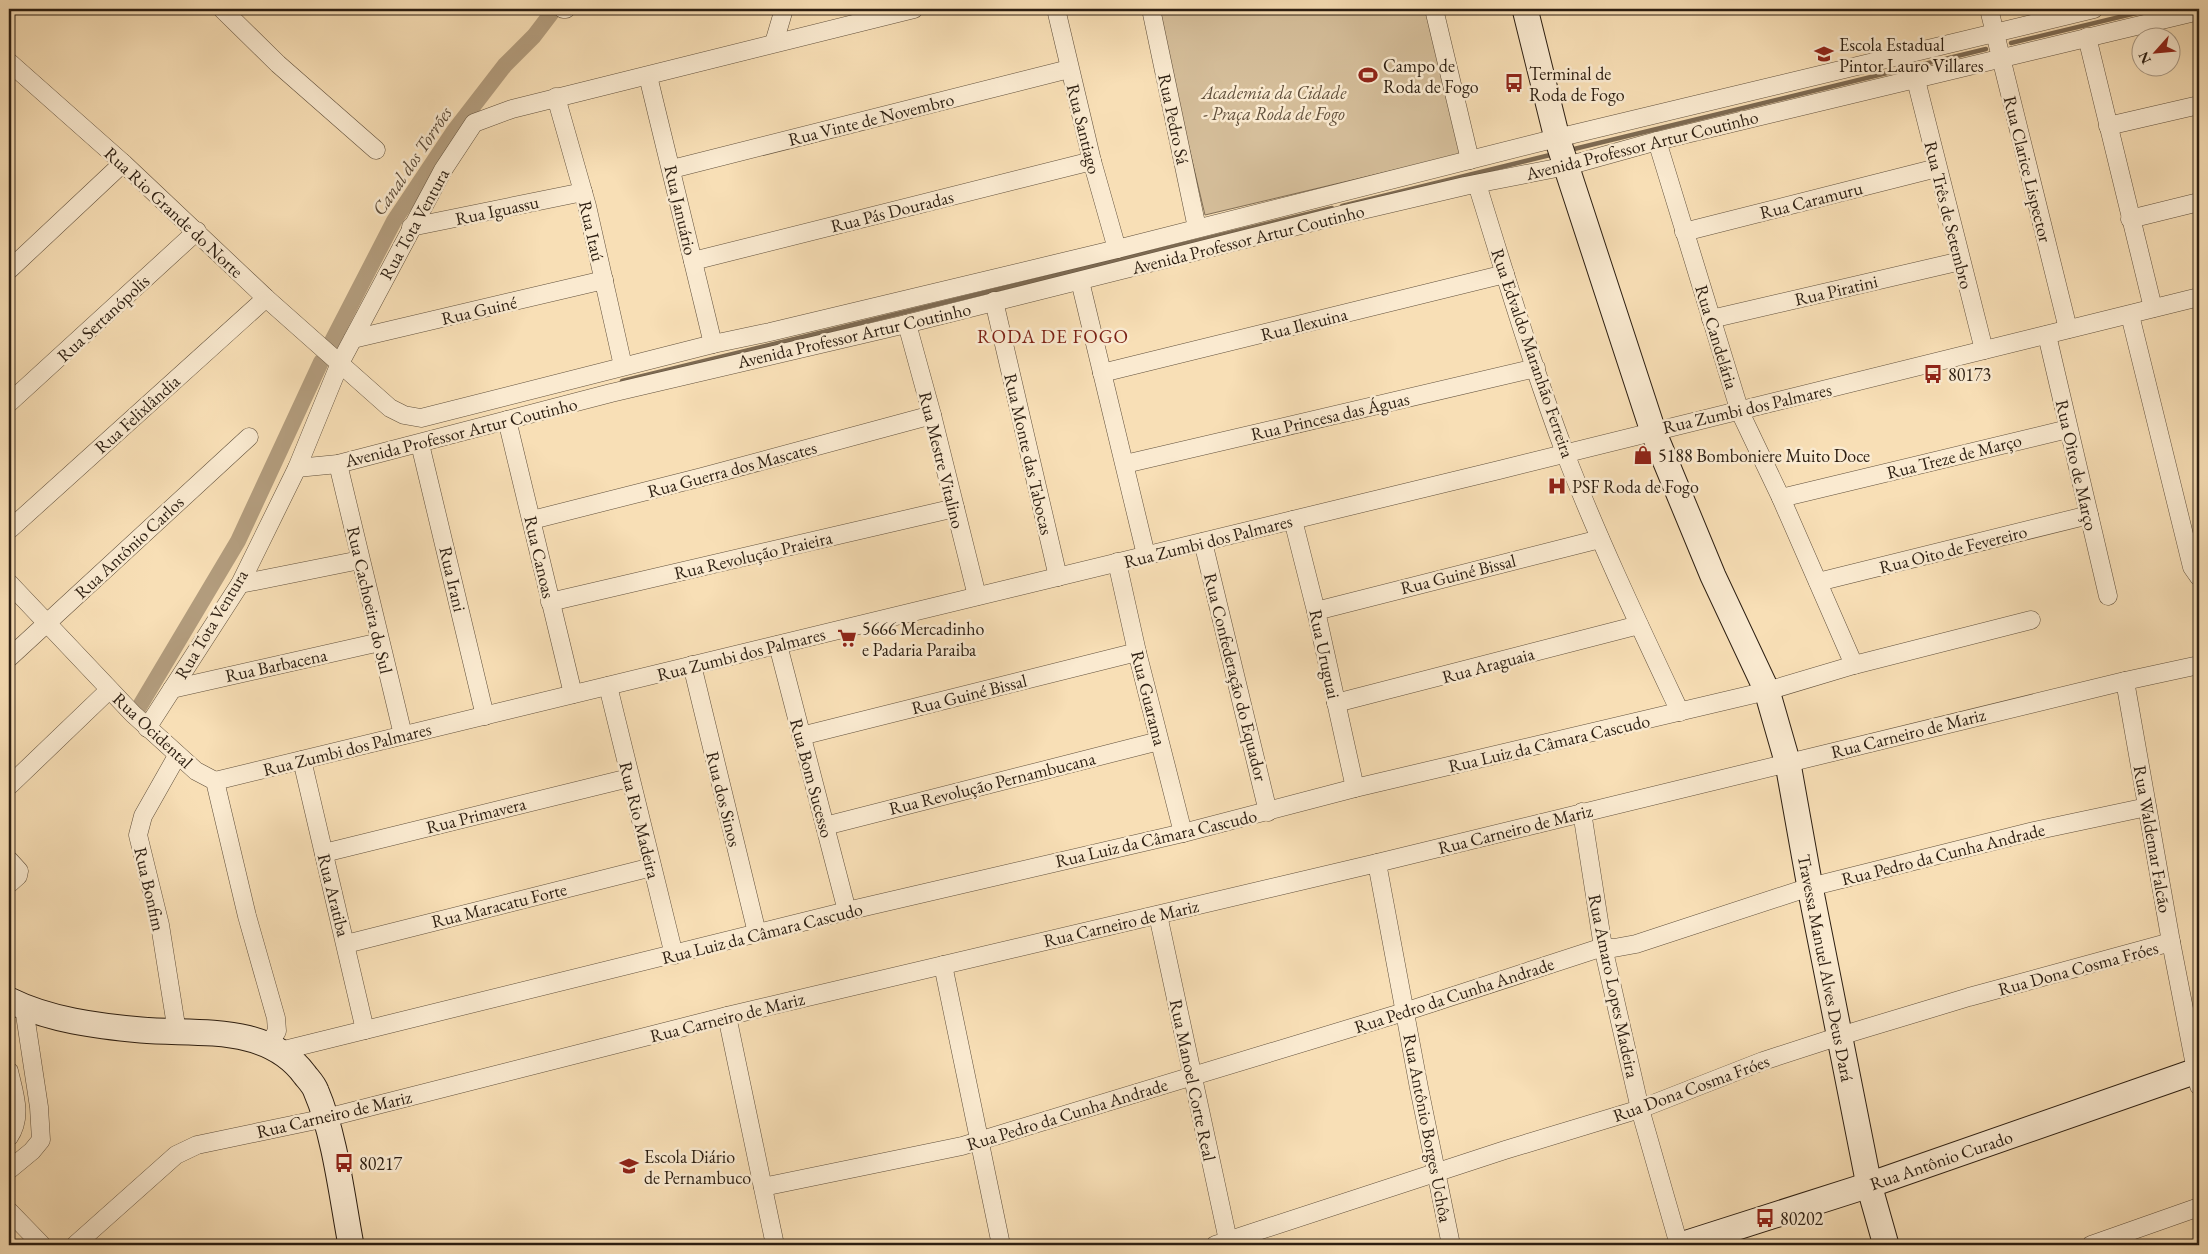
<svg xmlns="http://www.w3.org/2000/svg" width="2208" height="1254" font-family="'EB Garamond',serif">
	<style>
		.green { fill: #d5be9a; stroke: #806e56 }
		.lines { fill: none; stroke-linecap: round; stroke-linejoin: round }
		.stream { stroke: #7d6a52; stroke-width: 4.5 }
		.canal { stroke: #b39d7e; stroke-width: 16 }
		.street-casing { stroke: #5f4e3a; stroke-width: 19 }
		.secondary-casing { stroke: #2c1e11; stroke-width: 27 }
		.street { stroke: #faead0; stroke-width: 18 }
		.secondary { stroke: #faead0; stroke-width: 25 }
		.labels { text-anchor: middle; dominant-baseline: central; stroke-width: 5; stroke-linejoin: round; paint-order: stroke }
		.poi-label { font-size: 18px; fill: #2c1e11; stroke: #faead0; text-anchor: start }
		.park-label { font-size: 18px; font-style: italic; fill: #5f4e3a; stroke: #faead0 }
		.street-label { font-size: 18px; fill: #2c1e11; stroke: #faead0 }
		.water-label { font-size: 19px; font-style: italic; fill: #5b4a37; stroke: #faead0 }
		.neighbourhood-label { font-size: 19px; letter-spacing: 1px; fill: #7a1f14; stroke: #faead0 }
	</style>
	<rect width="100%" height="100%" fill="#f8dfb6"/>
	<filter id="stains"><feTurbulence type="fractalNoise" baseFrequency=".004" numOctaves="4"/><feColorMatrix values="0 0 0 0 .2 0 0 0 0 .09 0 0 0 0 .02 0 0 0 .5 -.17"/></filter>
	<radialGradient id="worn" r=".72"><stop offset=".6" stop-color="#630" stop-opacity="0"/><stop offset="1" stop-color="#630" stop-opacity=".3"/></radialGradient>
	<polygon class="green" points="1156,9 1428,9 1462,154 1205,215"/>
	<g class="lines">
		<g class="stream">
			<polyline points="2011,43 2153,9"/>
			<polyline points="1574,149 1986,49"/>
			<polyline points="1342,206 1550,155"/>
			<polyline points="622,381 1332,208"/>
		</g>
		<g class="canal">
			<polyline points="328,349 394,221 454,131 505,65 534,36 553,11"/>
			<polyline points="138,709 238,541 321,362"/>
		</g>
		<g class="street-casing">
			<g id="street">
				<polyline points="222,9 278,64 376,150"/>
				<polyline points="563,9 566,9"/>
				<polyline points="1056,9 1092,161 1117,249"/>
				<polyline points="1151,9 1197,228"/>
				<polyline points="1434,9 1470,160"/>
				<polyline points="1989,9 2068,329"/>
				<polyline points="2087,37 2153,308"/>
				<polyline points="774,43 784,9"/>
				<polyline points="9,62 123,163 266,298 390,408 404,415 421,418 713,344 770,332 1117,249 1557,138 2094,9"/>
				<polyline points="648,76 713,344"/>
				<polyline points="1916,80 1984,350"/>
				<polyline points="556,97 587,206 623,366"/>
				<polyline points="2108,126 2199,105"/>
				<polyline points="1657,141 1740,412 1781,498 1854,665"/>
				<polyline points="672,169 1069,69"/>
				<path d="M1477,184C1505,274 1532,365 1565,453C1599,541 1640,627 1680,712"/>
				<polyline points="2130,219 2199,202"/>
				<polyline points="411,227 583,192"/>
				<polyline points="1684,232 1937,168"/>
				<polyline points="693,261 1092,161"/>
				<polyline points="9,270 123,163"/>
				<polyline points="1080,281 1146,555"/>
				<polyline points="994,301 1058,577"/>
				<polyline points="2130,315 2192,567 2199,577"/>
				<polyline points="1711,319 1961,261"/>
				<polyline points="907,324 932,415 977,596"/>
				<polyline points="2047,335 2108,596"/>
				<polyline points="353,339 604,280"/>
				<polyline points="1102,373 1505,274"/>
				<polyline points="9,403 197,231"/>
				<polyline points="507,420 573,694"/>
				<polyline points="420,444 485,716"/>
				<polyline points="338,464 403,735"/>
				<polyline points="1125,464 1536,368"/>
				<polyline points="297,468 338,464 611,393 902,325 1341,215 1465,186 1567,166 1657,141 2199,11"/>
				<polyline points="1781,498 2068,429"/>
				<polyline points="532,520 702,477 932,415"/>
				<polyline points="1293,520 1316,611 1355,788"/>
				<polyline points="9,530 266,298"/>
				<polyline points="1203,542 1268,812"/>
				<polyline points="1117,562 1137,652 1183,833"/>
				<polyline points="1818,582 2089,515"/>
				<polyline points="9,583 133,714 196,771 215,781 247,916 276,1018 277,1031 268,1046"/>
				<polyline points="240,584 360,560"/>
				<polyline points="550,602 955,508"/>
				<polyline points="1316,611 1600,539"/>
				<polyline points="778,645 847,911"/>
				<polyline points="9,658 249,437"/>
				<polyline points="692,665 757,933"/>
				<polyline points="2125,681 2171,942 2199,1086"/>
				<polyline points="608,686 674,955"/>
				<polyline points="172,689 380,642"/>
				<polyline points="1336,703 1639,625"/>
				<polyline points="147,728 240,584 297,468 340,363 443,170 474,123 512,109 914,9"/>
				<polyline points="801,736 1137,652"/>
				<polyline points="302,760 365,1030"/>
				<polyline points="215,781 1499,470 2199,297"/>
				<polyline points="9,786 109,690"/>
				<polyline points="1582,812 1603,947 1640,1109 1679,1245"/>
				<polyline points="825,826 1159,741"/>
				<polyline points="324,853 629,778"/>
				<polyline points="9,860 19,871 18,876 9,884"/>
				<polyline points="1377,863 1419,1088 1451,1245"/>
				<polyline points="1158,915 1229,1245"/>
				<polyline points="346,944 652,867"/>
				<polyline points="943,965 1001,1245"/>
				<polyline points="727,1016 775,1245"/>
				<polyline points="177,1032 160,925 138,835 143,816 177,756"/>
				<polyline points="280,1051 847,911 1183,833 1355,788 1767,691 1854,665 2031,620"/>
				<path d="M9,1071C14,1093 23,1117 9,1137"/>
				<polyline points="9,1170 32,1151 41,1140 39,1107 24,1008"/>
				<polyline points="763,1187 962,1146 1404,1012 1603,947 1614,948 1636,944 1810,887 2034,831 2147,807"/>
				<polyline points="9,1211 42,1245"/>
				<polyline points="75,1245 176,1155 197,1145 326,1118 727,1016 1377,863 2125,681 2199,665"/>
				<polyline points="1215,1245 1505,1150 1640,1109 1763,1061 1840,1036 1969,997 2171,942"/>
				<polyline points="2091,1245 2199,1207"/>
			</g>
		</g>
		<g class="secondary-casing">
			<g id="secondary">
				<polyline points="1525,9 1557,138 1653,431 1713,576 1767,691 1788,764 1810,887 1869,1185 1886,1245"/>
				<path d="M9,1000C49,1020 97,1026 141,1030C197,1035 267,1023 305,1075C309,1080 314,1085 316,1091C335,1135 342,1197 351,1245"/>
				<polyline points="1681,1245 1869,1185 2199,1070"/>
			</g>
		</g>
		<use href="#street" class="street"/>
		<use href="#secondary" class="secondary"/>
	</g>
	<defs>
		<g id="school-bare" transform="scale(1.5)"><path d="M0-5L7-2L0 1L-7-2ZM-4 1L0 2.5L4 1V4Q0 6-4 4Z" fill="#8f2418" stroke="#faead0" stroke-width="2.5" paint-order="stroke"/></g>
		<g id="stadium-bare" transform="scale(1.5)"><path d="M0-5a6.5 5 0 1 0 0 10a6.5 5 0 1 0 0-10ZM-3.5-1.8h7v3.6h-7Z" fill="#8f2418" stroke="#faead0" stroke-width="2.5" paint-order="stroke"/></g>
		<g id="bus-bare" transform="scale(1.5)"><path d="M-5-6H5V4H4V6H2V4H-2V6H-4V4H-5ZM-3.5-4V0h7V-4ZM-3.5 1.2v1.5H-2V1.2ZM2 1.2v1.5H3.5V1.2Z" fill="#8f2418" stroke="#faead0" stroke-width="2.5" paint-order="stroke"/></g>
		<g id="shop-bare" transform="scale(1.5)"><path d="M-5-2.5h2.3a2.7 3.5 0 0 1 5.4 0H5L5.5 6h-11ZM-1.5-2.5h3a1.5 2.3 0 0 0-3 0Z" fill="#8f2418" stroke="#faead0" stroke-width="2.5" paint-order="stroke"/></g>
		<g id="hospital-bare" transform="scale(1.5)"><path d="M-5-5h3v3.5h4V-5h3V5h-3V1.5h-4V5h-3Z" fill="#8f2418" stroke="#faead0" stroke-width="2.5" paint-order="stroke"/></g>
		<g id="supermarket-bare" transform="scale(1.5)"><path d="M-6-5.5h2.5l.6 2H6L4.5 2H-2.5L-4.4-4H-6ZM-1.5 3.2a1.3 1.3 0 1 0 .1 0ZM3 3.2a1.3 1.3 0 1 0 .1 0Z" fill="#8f2418" stroke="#faead0" stroke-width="2.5" paint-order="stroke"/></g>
	</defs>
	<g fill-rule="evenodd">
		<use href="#school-bare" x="1824" y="54"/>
		<use href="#stadium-bare" x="1368" y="75"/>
		<use href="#bus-bare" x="1514" y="83"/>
		<use href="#bus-bare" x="1933" y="374"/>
		<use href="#shop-bare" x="1643" y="455"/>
		<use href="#hospital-bare" x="1557" y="486"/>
		<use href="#supermarket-bare" x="847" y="638"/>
		<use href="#bus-bare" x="344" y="1163"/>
		<use href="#school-bare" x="629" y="1166"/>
		<use href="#bus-bare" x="1765" y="1218"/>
	</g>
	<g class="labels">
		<g class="poi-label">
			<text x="1839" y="44">Escola Estadual<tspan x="1839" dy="21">Pintor Lauro Villares</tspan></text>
			<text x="1383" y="65">Campo de<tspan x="1383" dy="21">Roda de Fogo</tspan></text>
			<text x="1529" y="73">Terminal de<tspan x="1529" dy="21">Roda de Fogo</tspan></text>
			<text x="1948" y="374">80173</text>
			<text x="1658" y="455">5188 Bomboniere Muito Doce</text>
			<text x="1572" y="486">PSF Roda de Fogo</text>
			<text x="862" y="628">5666 Mercadinho<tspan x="862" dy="21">e Padaria Paraiba</tspan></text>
			<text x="644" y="1156">Escola Diário<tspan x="644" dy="21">de Pernambuco</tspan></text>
			<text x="359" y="1163">80217</text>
			<text x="1780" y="1218">80202</text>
		</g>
		<g class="park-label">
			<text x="1274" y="92">Academia da Cidade<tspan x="1274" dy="21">- Praça Roda de Fogo</tspan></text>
		</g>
		<g class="street-label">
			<text transform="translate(871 119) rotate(-14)">Rua Vinte de Novembro</text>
			<text transform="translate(1174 119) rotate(78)">Rua Pedro Sá</text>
			<text transform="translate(1084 129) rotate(76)">Rua Santiago</text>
			<text transform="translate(1642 145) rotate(-14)">Avenida Professor Artur Coutinho</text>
			<text transform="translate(2028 169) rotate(76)">Rua Clarice Lispector</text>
			<text transform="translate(1811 200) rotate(-14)">Rua Caramuru</text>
			<text transform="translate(497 210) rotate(-12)">Rua Iguassu</text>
			<text transform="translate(681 210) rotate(77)">Rua Januário</text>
			<text transform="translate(892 211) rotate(-14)">Rua Pás Douradas</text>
			<text transform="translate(174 212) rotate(43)">Rua Rio Grande do Norte</text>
			<text transform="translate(1949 215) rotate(76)">Rua Três de Setembro</text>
			<text transform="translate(414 224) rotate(-61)">Rua Tota Ventura</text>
			<text transform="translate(592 231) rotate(77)">Rua Itaú</text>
			<text transform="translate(1248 239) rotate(-14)">Avenida Professor Artur Coutinho</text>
			<text transform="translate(1836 290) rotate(-13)">Rua Piratini</text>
			<text transform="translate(479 310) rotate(-13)">Rua Guiné</text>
			<text transform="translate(103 318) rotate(-43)">Rua Sertanópolis</text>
			<text transform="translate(1304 324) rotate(-14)">Rua Ilexuina</text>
			<text transform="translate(854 335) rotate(-13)">Avenida Professor Artur Coutinho</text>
			<text transform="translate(1717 337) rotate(73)">Rua Candelária</text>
			<text transform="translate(1533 353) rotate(71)">Rua Edvaldo Maranhão Ferreira</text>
			<text transform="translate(1747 408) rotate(-13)">Rua Zumbi dos Palmares</text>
			<text transform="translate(137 414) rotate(-42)">Rua Felixlândia</text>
			<text transform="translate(1330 416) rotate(-13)">Rua Princesa das Águas</text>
			<text transform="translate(461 432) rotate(-14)">Avenida Professor Artur Coutinho</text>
			<text transform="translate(1029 454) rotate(77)">Rua Monte das Tabocas</text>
			<text transform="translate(1954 456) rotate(-14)">Rua Treze de Março</text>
			<text transform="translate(942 460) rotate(76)">Rua Mestre Vitalino</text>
			<text transform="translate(2077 465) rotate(77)">Rua Oito de Março</text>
			<text transform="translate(732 469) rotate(-15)">Rua Guerra dos Mascates</text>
			<text transform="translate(1208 541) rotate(-14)">Rua Zumbi dos Palmares</text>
			<text transform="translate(129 547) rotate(-43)">Rua Antônio Carlos</text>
			<text transform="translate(1953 549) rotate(-14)">Rua Oito de Fevereiro</text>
			<text transform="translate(753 555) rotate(-13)">Rua Revolução Praieira</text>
			<text transform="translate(540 557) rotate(77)">Rua Canoas</text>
			<text transform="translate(1458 574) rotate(-14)">Rua Guiné Bissal</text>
			<text transform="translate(453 579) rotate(77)">Rua Irani</text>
			<text transform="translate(370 600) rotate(77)">Rua Cachoeira do Sul</text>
			<text transform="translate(211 624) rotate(-59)">Rua Tota Ventura</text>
			<text transform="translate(741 654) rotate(-14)">Rua Zumbi dos Palmares</text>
			<text transform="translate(1325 654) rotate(78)">Rua Uruguai</text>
			<text transform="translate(276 665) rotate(-12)">Rua Barbacena</text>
			<text transform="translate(1488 665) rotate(-15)">Rua Araguaia</text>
			<text transform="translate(1236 677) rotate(76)">Rua Confederação do Equador</text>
			<text transform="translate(969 694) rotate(-14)">Rua Guiné Bissal</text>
			<text transform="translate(1149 698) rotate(76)">Rua Guarama</text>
			<text transform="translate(153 730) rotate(43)">Rua Ocidental</text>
			<text transform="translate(1908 733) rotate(-14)">Rua Carneiro de Mariz</text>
			<text transform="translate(1549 743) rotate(-13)">Rua Luiz da Câmara Cascudo</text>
			<text transform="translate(347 749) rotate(-14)">Rua Zumbi dos Palmares</text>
			<text transform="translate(812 778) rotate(75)">Rua Bom Sucesso</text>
			<text transform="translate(992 783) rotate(-14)">Rua Revolução Pernambucana</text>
			<text transform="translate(724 799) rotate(76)">Rua dos Sinos</text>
			<text transform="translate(476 815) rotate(-14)">Rua Primavera</text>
			<text transform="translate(640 820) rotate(76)">Rua Rio Madeira</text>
			<text transform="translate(1515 829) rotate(-14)">Rua Carneiro de Mariz</text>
			<text transform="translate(1156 838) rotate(-13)">Rua Luiz da Câmara Cascudo</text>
			<text transform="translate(2153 839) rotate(80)">Rua Waldemar Falcão</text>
			<text transform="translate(1943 854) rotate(-14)">Rua Pedro da Cunha Andrade</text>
			<text transform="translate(150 889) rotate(77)">Rua Bonfim</text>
			<text transform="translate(334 895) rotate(76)">Rua Aratiba</text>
			<text transform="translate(499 905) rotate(-14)">Rua Maracatu Forte</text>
			<text transform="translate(1121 923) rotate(-13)">Rua Carneiro de Mariz</text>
			<text transform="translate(762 933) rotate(-14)">Rua Luiz da Câmara Cascudo</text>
			<text transform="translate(1826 968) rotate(79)">Travessa Manuel Alves Deus Dará</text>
			<text transform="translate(2078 968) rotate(-15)">Rua Dona Cosma Fróes</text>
			<text transform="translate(1614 986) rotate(78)">Rua Amaro Lopes Madeira</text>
			<text transform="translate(1454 995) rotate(-18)">Rua Pedro da Cunha Andrade</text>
			<text transform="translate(727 1017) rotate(-14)">Rua Carneiro de Mariz</text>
			<text transform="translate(1193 1080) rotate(78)">Rua Manoel Corte Real</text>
			<text transform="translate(1691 1088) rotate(-20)">Rua Dona Cosma Fróes</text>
			<text transform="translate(334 1114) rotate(-13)">Rua Carneiro de Mariz</text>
			<text transform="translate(1067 1114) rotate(-17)">Rua Pedro da Cunha Andrade</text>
			<text transform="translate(1428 1128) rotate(79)">Rua Antônio Borges Uchôa</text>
			<text transform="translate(1941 1160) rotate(-19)">Rua Antônio Curado</text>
		</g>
		<g class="water-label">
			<text transform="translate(412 161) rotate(-56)">Canal dos Torrões</text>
		</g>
		<g class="neighbourhood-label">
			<text x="1053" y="336">RODA DE FOGO</text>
		</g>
	</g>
	<rect width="2208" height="1254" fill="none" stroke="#f8dfb6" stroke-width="30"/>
	<rect x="10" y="10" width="2188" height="1234" fill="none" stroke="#2c1e11" stroke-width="2.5"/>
	<rect x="15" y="15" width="2178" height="1224" fill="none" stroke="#2c1e11"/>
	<g transform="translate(2156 52) rotate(243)"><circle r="24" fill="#faead0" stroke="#a89884"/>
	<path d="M0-4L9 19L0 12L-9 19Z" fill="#8f2418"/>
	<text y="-8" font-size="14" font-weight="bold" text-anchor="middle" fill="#2c1e11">N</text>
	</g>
	<rect width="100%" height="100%" filter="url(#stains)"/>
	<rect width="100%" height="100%" fill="url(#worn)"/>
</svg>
